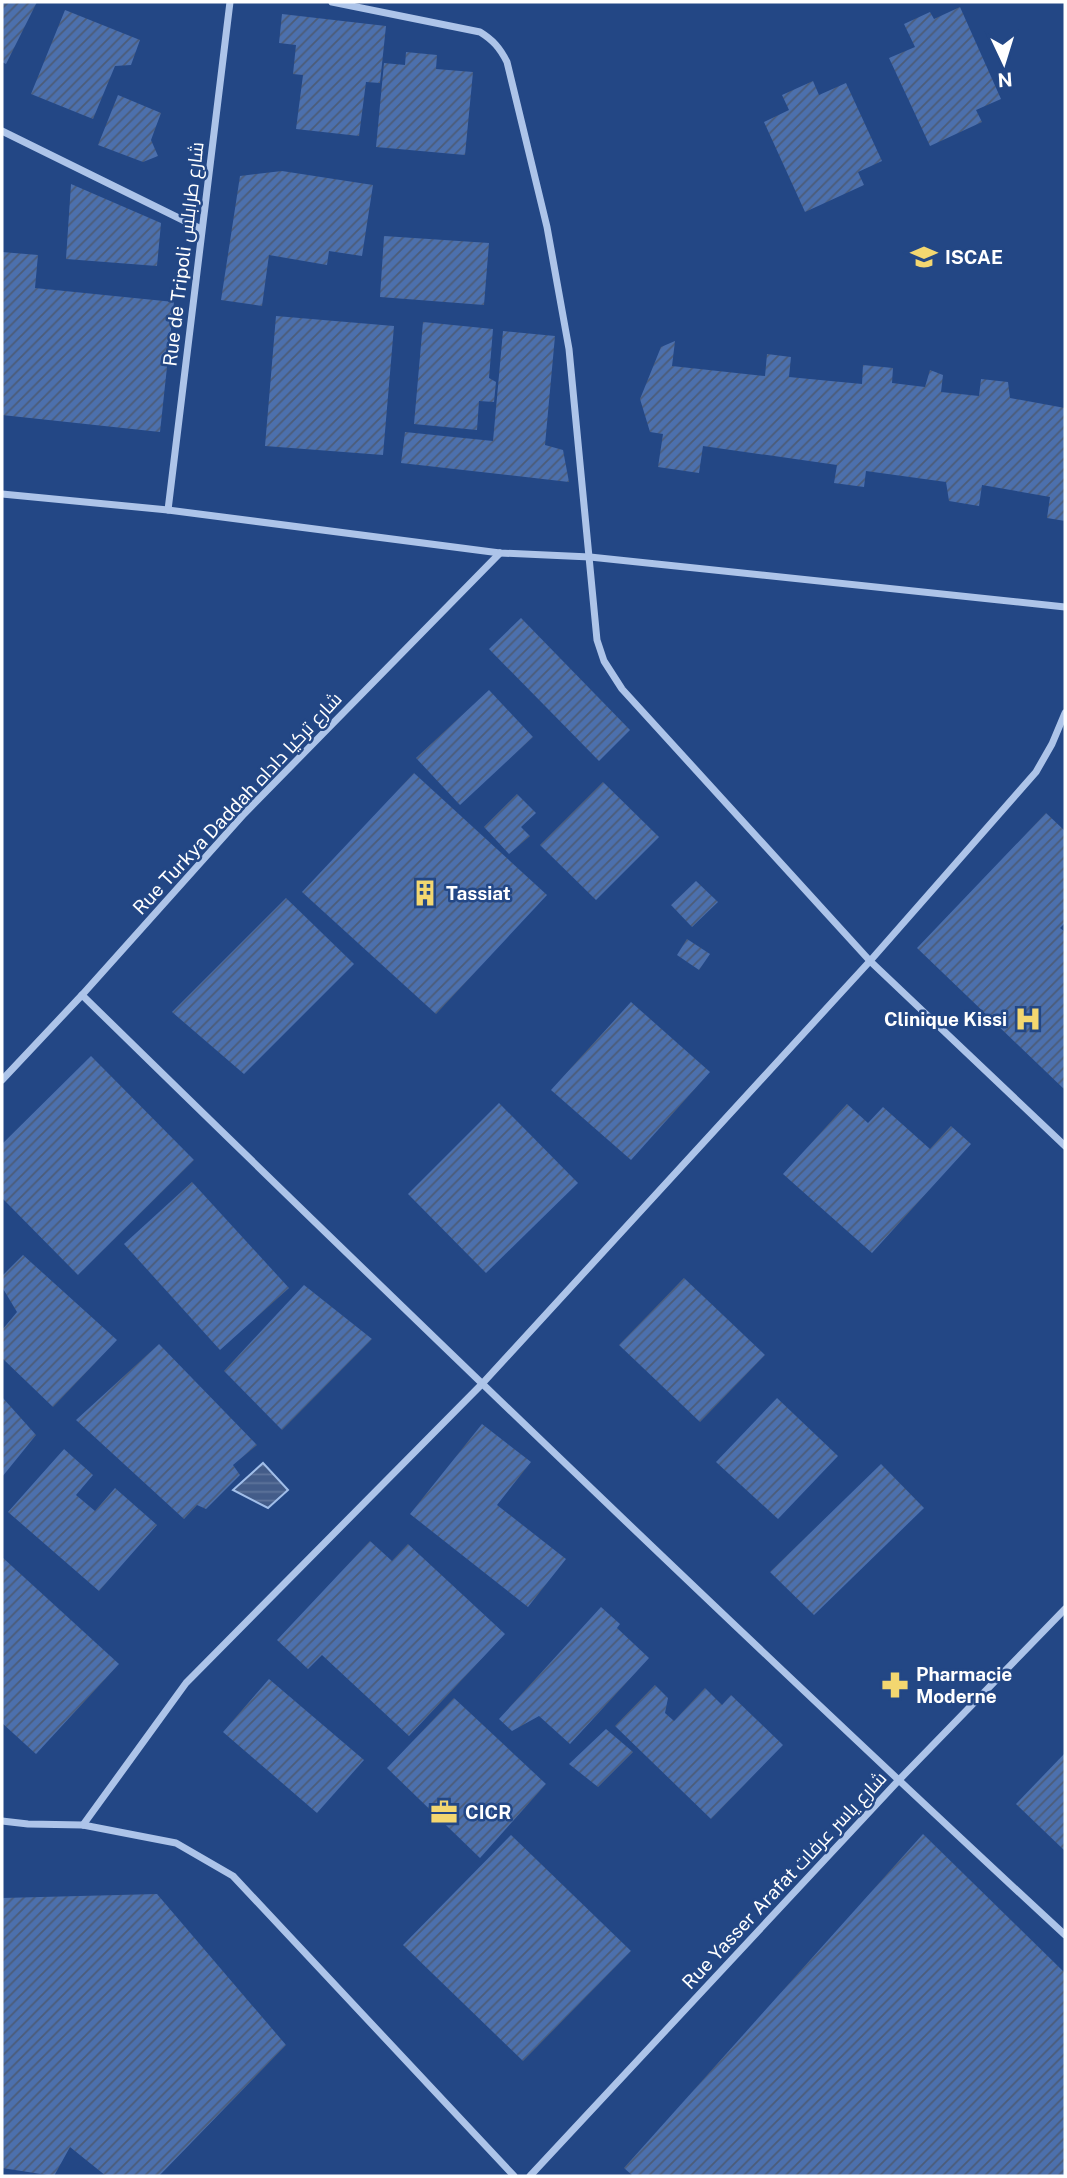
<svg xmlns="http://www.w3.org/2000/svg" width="1067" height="2178" font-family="'Public Sans',Cairo,sans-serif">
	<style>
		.water { fill: url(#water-rules); stroke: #a1bee9; stroke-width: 2 }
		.building { fill: url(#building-hatch) }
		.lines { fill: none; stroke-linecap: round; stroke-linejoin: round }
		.minor { stroke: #adc4e9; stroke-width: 7 }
		.labels { text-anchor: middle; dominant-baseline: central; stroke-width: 5; stroke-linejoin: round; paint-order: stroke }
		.street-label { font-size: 19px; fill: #fff; stroke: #234785 }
		.poi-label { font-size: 19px; font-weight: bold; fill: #fff; stroke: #234785; text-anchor: start }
	</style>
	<defs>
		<pattern id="water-rules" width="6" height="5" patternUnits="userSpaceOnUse" patternTransform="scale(1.75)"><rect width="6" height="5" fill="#435c89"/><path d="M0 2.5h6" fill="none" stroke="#5f749b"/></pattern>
		<pattern id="building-hatch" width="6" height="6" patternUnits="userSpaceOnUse" patternTransform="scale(1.75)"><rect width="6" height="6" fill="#4c70ad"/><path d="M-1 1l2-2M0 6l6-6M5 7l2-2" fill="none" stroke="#4c5c78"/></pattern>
	</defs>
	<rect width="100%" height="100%" fill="#234785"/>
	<polygon class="water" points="263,1463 288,1490 268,1508 233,1490"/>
	<g class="building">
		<polygon points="2,2 37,2 6,64 2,62"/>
		<polygon points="960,7 1001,99 976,110 982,122 930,146 889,58 915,47 904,24 930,12 934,19"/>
		<polygon points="65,10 140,40 131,65 115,66 93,119 31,94"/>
		<polygon points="282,14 386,26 380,83 366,82 359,136 296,129 303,75 293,74 296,45 279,43"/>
		<polygon points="406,52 437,55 436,69 473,72 465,155 376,147 384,63 405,65"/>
		<polygon points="813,81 819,95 846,83 882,161 858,172 864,185 805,212 764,122 789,110 782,95"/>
		<polygon points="118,95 161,113 151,140 158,156 143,162 98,145"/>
		<polygon points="282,171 373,185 362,256 329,251 327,265 269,255 262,306 221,300 240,176"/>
		<polygon points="71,184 161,223 157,266 66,259"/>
		<polygon points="384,236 489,243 484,305 380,297"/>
		<polygon points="2,252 38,255 35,288 174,302 160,432 2,415"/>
		<polygon points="276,316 394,326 383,455 265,446"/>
		<polygon points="423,322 493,329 489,378 496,382 494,402 479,401 477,430 414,424"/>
		<polygon points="503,331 555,336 545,445 563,450 569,482 401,463 405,432 493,441"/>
		<polygon points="675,341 672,366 765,376 767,354 791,357 789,377 862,384 863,365 893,368 892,383 925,387 930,370 943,375 941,392 979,396 981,379 1008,382 1010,398 1065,408 1065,521 1047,518 1050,497 982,485 979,506 949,501 946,482 866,471 864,487 834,483 837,465 703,446 699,473 658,467 663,434 650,432 640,399 661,347"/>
		<polygon points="521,618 630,730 599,761 489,649"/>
		<polygon points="489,690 533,737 460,805 416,758"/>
		<polygon points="414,773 547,895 436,1014 302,892"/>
		<polygon points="603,782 659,837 596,900 540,845"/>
		<polygon points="517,794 536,813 521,827 530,836 509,854 484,827"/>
		<polygon points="1046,813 1065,831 1065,923 1060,928 1065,932 1065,1090 917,948"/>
		<polygon points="696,881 718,902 692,927 671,905"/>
		<polygon points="286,898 354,964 244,1074 172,1012"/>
		<polygon points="687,939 710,954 699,970 677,955"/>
		<polygon points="631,1002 710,1072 631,1160 551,1090"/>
		<polygon points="91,1056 194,1160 78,1275 2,1198 2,1144"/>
		<polygon points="499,1103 578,1183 486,1273 408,1194"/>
		<polygon points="847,1104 868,1123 883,1107 930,1149 951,1126 971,1144 872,1253 783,1174"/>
		<polygon points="192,1182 289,1288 220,1350 124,1244"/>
		<polygon points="23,1255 117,1340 53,1407 2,1358 2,1330 17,1312 2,1287 2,1276"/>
		<polygon points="684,1278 765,1355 700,1422 619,1345"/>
		<polygon points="304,1285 372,1339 282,1430 224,1371"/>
		<polygon points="159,1344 257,1445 233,1465 240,1475 206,1509 197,1505 184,1519 76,1420"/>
		<polygon points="2,1397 36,1435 2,1477"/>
		<polygon points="777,1398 838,1456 778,1519 716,1462"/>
		<polygon points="482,1424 531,1462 497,1505 566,1559 528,1607 410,1514"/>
		<polygon points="64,1449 93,1475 76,1495 95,1511 115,1488 157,1525 99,1591 8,1512"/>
		<polygon points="881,1464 924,1508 814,1615 770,1572"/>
		<polygon points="370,1541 392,1561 408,1544 505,1634 409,1736 322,1655 308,1669 277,1640"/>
		<polygon points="2,1557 119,1664 36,1754 2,1723"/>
		<polygon points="601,1607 620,1624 617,1628 649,1658 570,1744 539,1716 512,1731 499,1719"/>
		<polygon points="269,1679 364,1760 317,1813 223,1732"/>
		<polygon points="655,1685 668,1698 665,1713 674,1721 705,1688 722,1705 731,1695 783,1745 711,1819 615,1726"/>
		<polygon points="454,1698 546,1784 480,1858 387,1768"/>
		<polygon points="606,1729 633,1752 598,1787 569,1764"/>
		<polygon points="1065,1753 1065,1851 1016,1804"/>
		<polygon points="923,1834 1065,1973 1065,2176 633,2176 624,2168"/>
		<polygon points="511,1835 631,1951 523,2061 403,1945"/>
		<polygon points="157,1894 286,2045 159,2176 106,2176 70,2147 54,2176 2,2168 2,1898"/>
	</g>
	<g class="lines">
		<g class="minor">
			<path d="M332,2L480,32C493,40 500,48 507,62L547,227L569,349L597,640L604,661L622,689L870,961L1065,1146"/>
			<polyline points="2,131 201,229"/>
			<polyline points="2,494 168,510 500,553 590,557 1065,607"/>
			<polyline points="168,510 230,2"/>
			<path d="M82,995C406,1312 732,1627 1065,1935"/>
			<polyline points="2,1080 82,995 244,814 500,553"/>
			<polyline points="2,1821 28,1824 83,1825 176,1843 233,1876 514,2176"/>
			<polyline points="83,1825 186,1683 481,1385 870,961 1036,772 1052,744 1065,713"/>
			<polyline points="530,2176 898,1781 1065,1609"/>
		</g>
	</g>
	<defs>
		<g id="university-bare" transform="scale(2.1)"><path d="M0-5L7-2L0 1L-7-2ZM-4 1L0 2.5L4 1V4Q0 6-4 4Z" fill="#f3d770" stroke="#234785" stroke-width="2.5" paint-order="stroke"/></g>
		<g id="building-bare" transform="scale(2.1)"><path d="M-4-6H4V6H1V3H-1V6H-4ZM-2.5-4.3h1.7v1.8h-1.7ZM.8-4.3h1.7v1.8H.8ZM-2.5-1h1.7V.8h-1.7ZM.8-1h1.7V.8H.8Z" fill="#f3d770" stroke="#234785" stroke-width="2.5" paint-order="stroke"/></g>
		<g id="hospital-bare" transform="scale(2.1)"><path d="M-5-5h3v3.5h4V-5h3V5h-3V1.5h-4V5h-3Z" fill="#f3d770" stroke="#234785" stroke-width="2.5" paint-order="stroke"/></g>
		<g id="pharmacy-bare" transform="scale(2.1)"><path d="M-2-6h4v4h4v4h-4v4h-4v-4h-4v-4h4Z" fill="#f3d770" stroke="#234785" stroke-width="2.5" paint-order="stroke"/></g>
		<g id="office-bare" transform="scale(2.1)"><path d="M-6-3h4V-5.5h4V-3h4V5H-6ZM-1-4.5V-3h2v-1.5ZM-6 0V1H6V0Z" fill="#f3d770" stroke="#234785" stroke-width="2.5" paint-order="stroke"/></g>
	</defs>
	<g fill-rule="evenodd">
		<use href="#university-bare" x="924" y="257"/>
		<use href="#building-bare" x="425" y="893"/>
		<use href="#hospital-bare" x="1028" y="1019"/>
		<use href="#pharmacy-bare" x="895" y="1685"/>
		<use href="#office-bare" x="444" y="1812"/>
	</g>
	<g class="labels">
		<g class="street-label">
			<text transform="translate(183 254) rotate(-83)">Rue de Tripoli شارع طرابلس</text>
			<text transform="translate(237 803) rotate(-47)">Rue Turkya Daddah شارع تركيا داداه</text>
			<text transform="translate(784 1880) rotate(-47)">Rue Yasser Arafat شارع ياسر عرفات</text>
		</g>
		<g class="poi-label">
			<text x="945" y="257">ISCAE</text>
			<text x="446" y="893">Tassiat</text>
			<text x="1007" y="1019" text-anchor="end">Clinique Kissi</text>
			<text x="916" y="1674">Pharmacie<tspan x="916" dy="22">Moderne</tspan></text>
			<text x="465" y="1812">CICR</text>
		</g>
	</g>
	<rect width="1067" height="2178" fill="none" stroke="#ffffff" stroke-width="7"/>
	<g transform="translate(1004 63) rotate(176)" stroke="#234785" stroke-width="5" paint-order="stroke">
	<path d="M0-5L12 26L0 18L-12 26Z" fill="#ffffff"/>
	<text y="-10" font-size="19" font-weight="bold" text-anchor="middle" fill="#ffffff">N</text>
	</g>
</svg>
